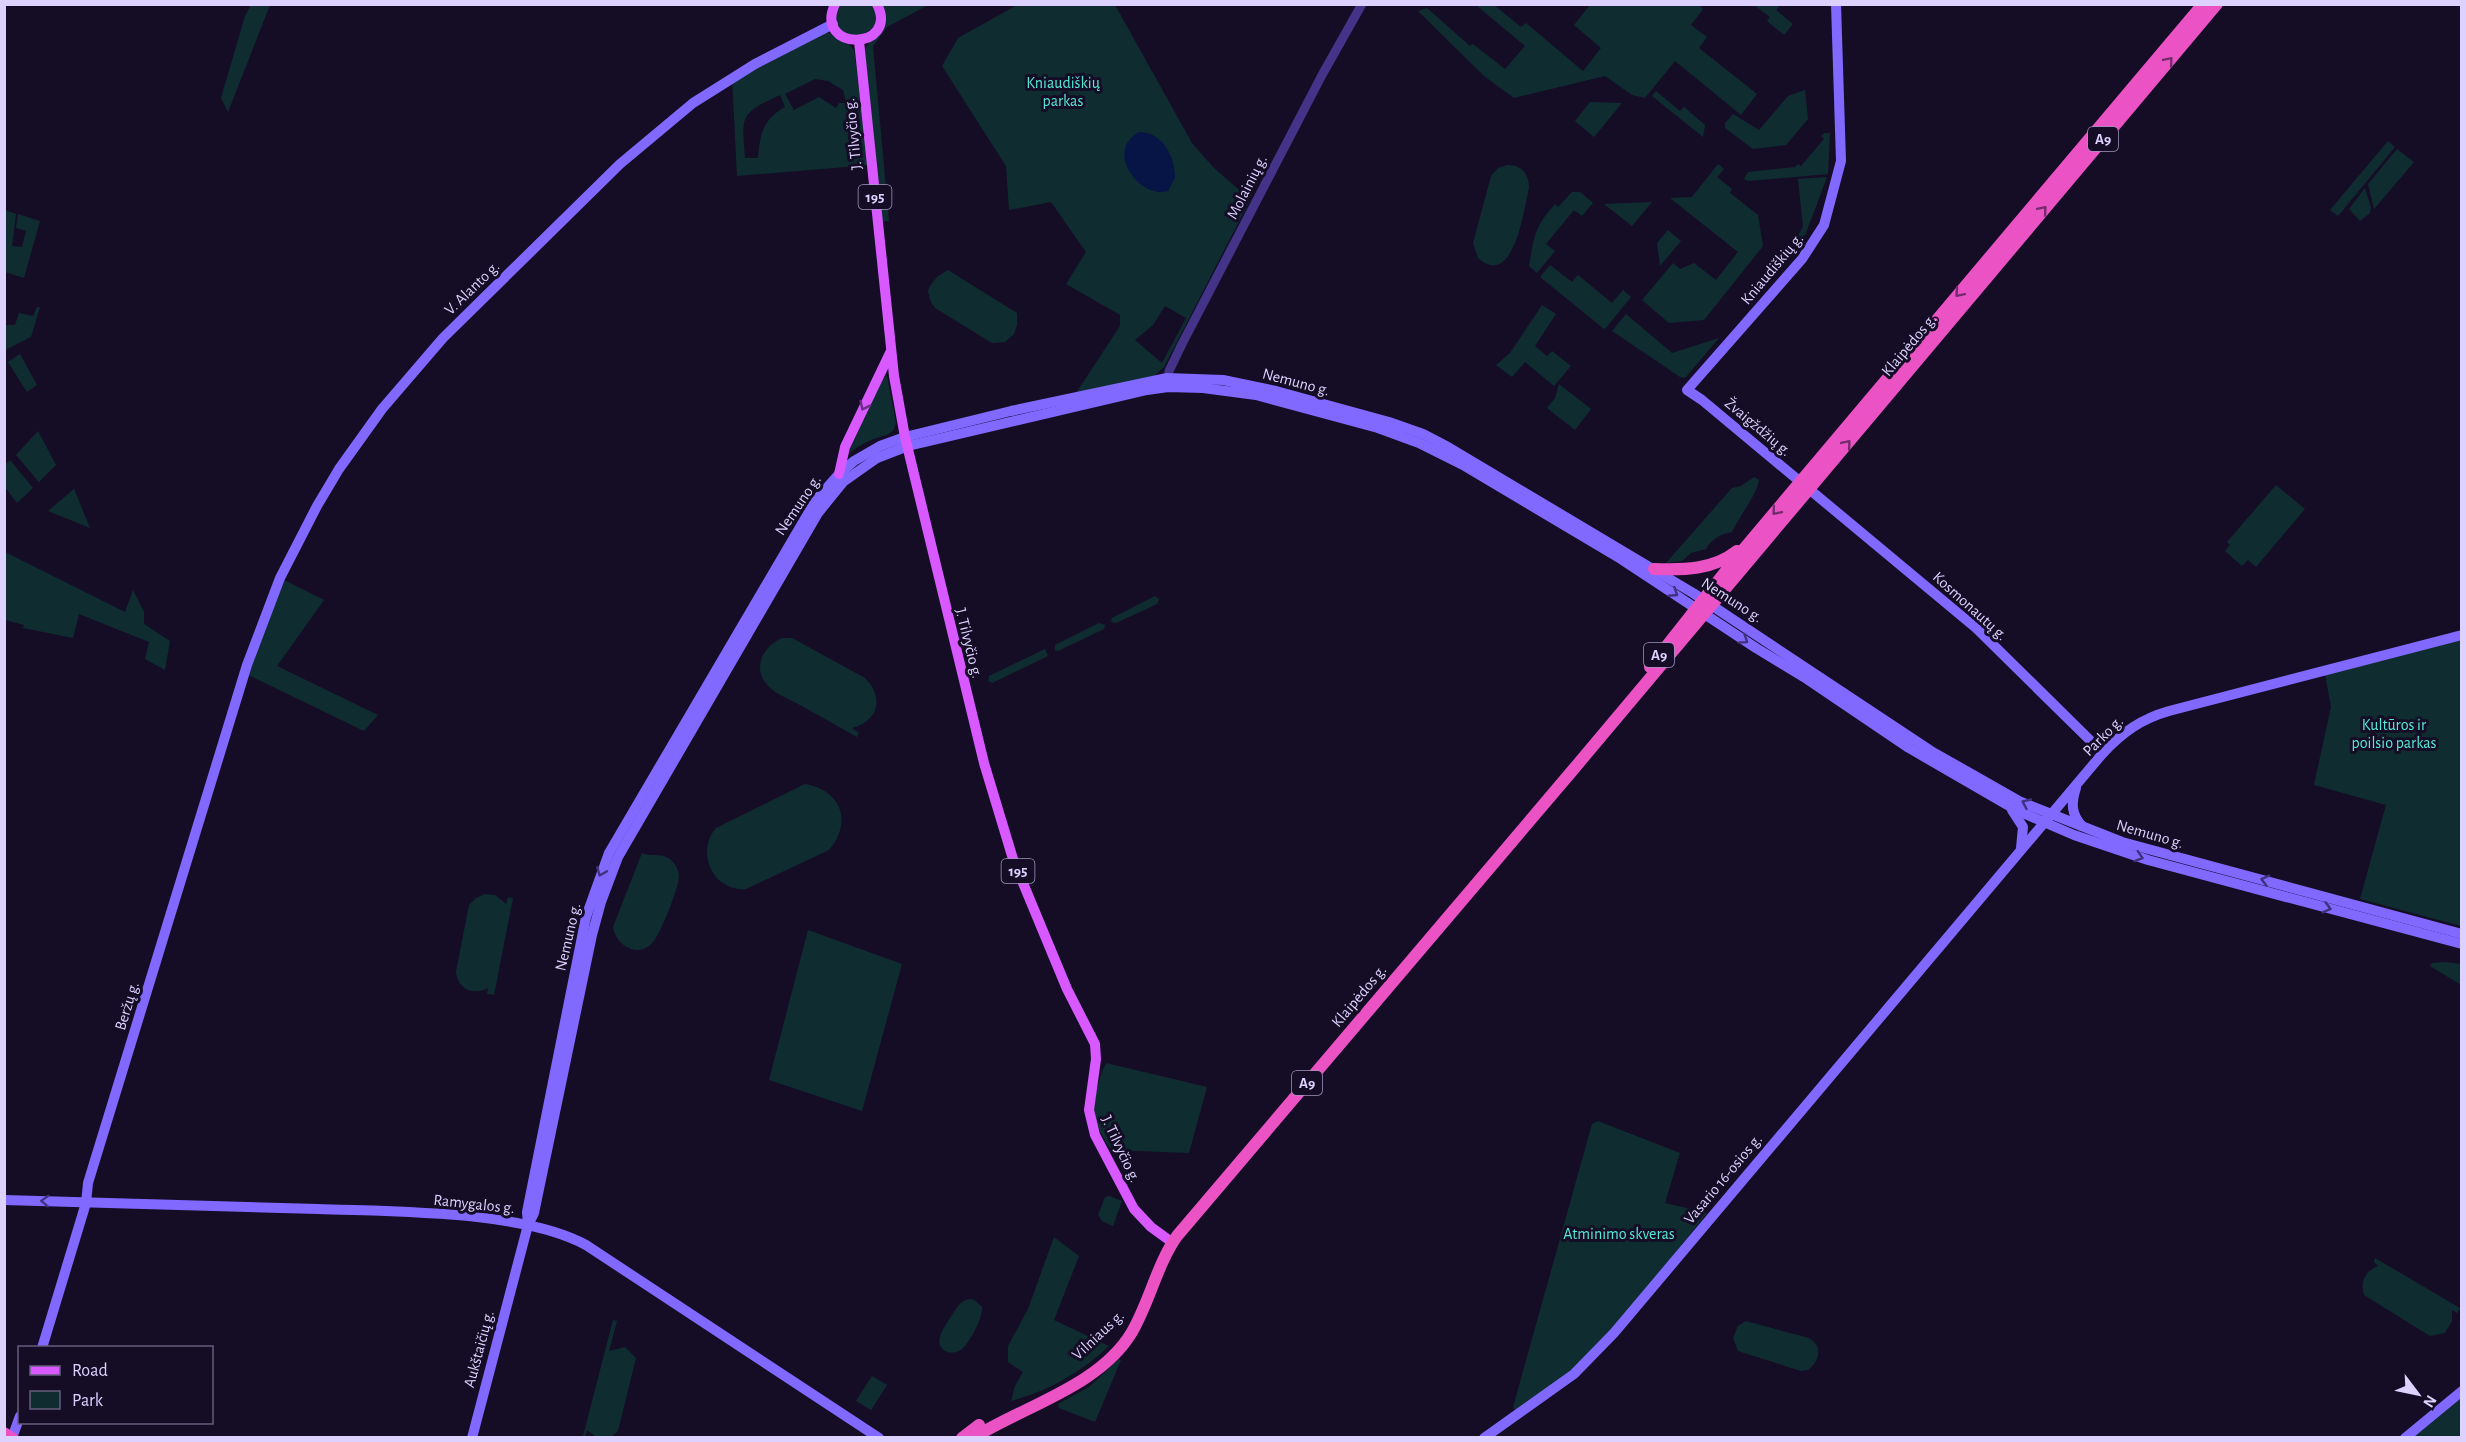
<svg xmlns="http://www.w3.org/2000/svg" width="2466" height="1442" font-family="'Alegreya Sans',sans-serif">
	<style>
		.green { fill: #0f2d31; fill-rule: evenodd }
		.water { fill: #061546 }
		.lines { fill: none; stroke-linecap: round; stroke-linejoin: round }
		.tertiary { stroke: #433489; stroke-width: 9 }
		.secondary { stroke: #8169ff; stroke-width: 10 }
		.primary { stroke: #d759ff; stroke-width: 10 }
		.trunk { stroke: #eb53c5; stroke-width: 12 }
		.oneway { stroke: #752c6e }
		.oneway2 { stroke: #6c2f88 }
		.oneway3 { stroke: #40327d }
		.labels { text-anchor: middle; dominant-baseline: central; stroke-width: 6; stroke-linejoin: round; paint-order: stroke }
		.shield { fill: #150d26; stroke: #a197be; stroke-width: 1.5 }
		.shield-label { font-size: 15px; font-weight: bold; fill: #ddd2ff }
		.park-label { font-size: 16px; fill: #54e9d8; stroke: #150d26 }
		.street-label { font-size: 16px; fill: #ddd2ff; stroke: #150d26 }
	</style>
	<rect width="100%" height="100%" fill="#150d26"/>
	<g class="green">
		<polygon points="874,4 876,9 875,27 857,38 838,29 835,11 838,5"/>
		<polygon points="251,5 270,5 228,112 221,98 245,16"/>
		<polygon points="884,5 928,5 887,27 873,46 889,221 880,222 864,54"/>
		<path d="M1017,5H1115L1192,143L1213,167L1247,197L1249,202L1164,367L1154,376L1076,393L1120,326V315L1066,284L1086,252L1051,202L1009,210L1006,166L942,66L958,38ZM1165,306L1186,318L1162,363L1135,340L1153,325Z"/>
		<polygon points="1476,5 1494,5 1521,27 1526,23 1583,71 1601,48 1574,25 1590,5 1698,5 1703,9 1691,25 1707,37 1699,48 1757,94 1741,115 1675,61 1645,98 1632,95 1605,76 1514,98 1484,76 1418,11 1427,8 1470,46 1473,44 1505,69 1525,46"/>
		<polygon points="1754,5 1780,5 1776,10 1793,24 1784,35 1767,21 1770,17"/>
		<path d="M827,32L847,42L854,50L869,165L737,176L732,77ZM815,79L828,81L843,90L846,103H839L836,108L819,97L794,110L785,94ZM780,95L785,107C763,119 760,134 758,158H745C742,115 739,114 780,95Z"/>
		<polygon points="1805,90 1808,119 1786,145 1753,149 1725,128 1725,123 1733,114 1759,130 1788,96"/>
		<polygon points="1656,91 1680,111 1684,107 1705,125 1703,137 1652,96"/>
		<polygon points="1590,102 1622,103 1594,137 1575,121"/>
		<polygon points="1825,133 1830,133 1828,174 1748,181 1744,179 1748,172 1795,167 1798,164 1801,166 1824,139 1821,136"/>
		<polygon points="2388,141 2395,147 2338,216 2330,210"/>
		<polygon points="2397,149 2414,162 2374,209 2368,184"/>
		<polygon points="1718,164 1724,169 1717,177 1732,189 1730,193 1758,215 1763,246 1704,320 1669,323 1642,300 1673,263 1680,269 1694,263 1716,280 1738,252 1670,198 1692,197"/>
		<path d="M1507,165C1521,165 1529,173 1529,188C1524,208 1514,290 1478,258L1473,243L1491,176L1498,168Z"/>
		<polygon points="1827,177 1806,233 1791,255 1788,253 1803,227 1798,179"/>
		<polygon points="2365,188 2371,208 2370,213 2360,221 2349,209"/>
		<path d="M1572,192H1580L1593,203L1582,216L1574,210L1546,244L1555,251L1537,273L1529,266C1534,238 1534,227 1555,204L1558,207Z"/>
		<polygon points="1652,202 1632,226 1604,204"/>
		<polygon points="5,210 16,214 12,246 22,247 26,231 16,228 18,214 40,221 24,278 5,272"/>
		<polygon points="1668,230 1681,241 1660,266 1657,243"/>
		<polygon points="1550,265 1572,282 1578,275 1612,303 1623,290 1631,297 1605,329 1603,328 1540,277"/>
		<polygon points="948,270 1017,313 1017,325 1014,334 1005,342 992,343 935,308 931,302 928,291 930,286 937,277"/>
		<polygon points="1542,305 1556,314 1535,346 1547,356 1552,351 1571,366 1554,386 1525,362 1512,377 1496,365 1510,353"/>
		<polygon points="37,307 40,307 31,337 5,350 5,325 15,325 19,313 33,316"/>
		<polygon points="1626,314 1672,353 1719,338 1685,378 1680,377 1612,331"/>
		<polygon points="20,354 37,385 27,392 8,362"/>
		<path d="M887,376L896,423C893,438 880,435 869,441C862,444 854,449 848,454L883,378Z"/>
		<polygon points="1559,384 1591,409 1575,430 1547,408 1555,398"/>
		<polygon points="38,431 56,465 39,482 16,455"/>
		<polygon points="10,460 33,488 17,503 5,487 5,465"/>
		<path d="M1754,477L1759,480C1757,495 1739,516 1732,532C1721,534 1711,539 1706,549L1691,553L1682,561L1666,563L1732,488L1741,486Z"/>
		<polygon points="2276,485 2305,509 2256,567 2248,560 2242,566 2225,551 2230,545 2227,542"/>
		<polygon points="74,489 90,528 48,511"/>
		<polygon points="5,552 125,612 133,590 144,612 144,624 170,641 165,670 145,659 149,642 79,614 73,638 23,628 24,625 5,620"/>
		<polygon points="280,578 324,600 277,666 378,715 364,731 244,673"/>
		<polygon points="1155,596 1159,599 1157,604 1116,623 1111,622 1112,618"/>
		<polygon points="1099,623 1105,625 1104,629 1058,651 1055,650 1055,645"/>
		<path d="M782,638H792L865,678C884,697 879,721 852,728L859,733L857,737C838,726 819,716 800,705C789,699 776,694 768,686C752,668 762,647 782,638Z"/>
		<polygon points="2461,638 2461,926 2360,899 2386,805 2314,785 2331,707 2325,674"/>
		<polygon points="1045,649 1048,656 992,683 988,681 989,676"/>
		<path d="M805,784C841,790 853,822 829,850L746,889C713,892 695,852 716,828Z"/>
		<path d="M642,853C652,858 662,851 672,861C676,865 679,871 679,877C678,889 661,933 653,942C639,959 616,946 613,927Z"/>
		<path d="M485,894L495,895L506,904L508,897L513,898L494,995L487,994L488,988C473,996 458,989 456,972L469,905L476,898Z"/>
		<polygon points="808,930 902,964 862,1111 769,1080"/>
		<polygon points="2445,962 2461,964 2461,985 2430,966 2432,963"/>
		<path d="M1106,1063L1207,1087L1189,1153L1111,1150C1106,1141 1098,1130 1095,1120C1091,1106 1099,1076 1106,1063Z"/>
		<polygon points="1598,1121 1680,1153 1665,1203 1707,1213 1627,1313 1573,1370 1515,1410 1513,1407 1592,1124"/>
		<polygon points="1109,1196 1122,1201 1113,1226 1102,1221 1098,1215 1105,1197"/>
		<path d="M1054,1237L1079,1256L1054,1320L1109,1346C1081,1372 1049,1391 1011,1401L1015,1386L1023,1372L1008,1362V1346L1028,1309Z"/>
		<path d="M2375,1258L2460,1308L2457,1313L2452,1310V1321L2445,1333L2430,1336L2364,1295C2360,1281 2365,1272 2378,1266L2374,1262Z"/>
		<path d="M970,1299L974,1300L982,1307C984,1316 968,1347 959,1351C955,1353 949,1353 945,1351C932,1342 945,1327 950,1318C956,1309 959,1301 970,1299Z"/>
		<polygon points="613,1320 617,1321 609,1351 625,1347 636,1358 618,1431 611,1437 596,1437 587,1430 585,1437 583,1436"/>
		<path d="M1746,1321L1809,1338C1823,1346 1820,1361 1808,1370L1801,1371L1738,1351L1733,1338L1738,1326Z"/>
		<polygon points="1119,1359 1121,1360 1095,1422 1059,1408 1058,1404 1089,1387"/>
		<polygon points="872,1376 887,1385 871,1410 856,1401"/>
		<polygon points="2461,1396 2461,1437 2410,1438"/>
	</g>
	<path class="water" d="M1139,132C1163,132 1175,157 1175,178L1168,191C1141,200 1103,152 1139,132Z"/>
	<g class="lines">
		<polyline class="tertiary" points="1168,385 1169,371 1182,344 1322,75 1362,4"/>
		<g class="secondary">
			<polyline points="1836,4 1841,161 1824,225 1802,259 1687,390 1702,400 1976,628 2103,753"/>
			<path d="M2076,788C2071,803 2071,814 2082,826"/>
			<polyline points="2012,810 2023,827 2021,848"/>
			<path d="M4,1200C109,1203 213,1206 318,1209C392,1212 522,1210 586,1245L879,1438"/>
			<polyline points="528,1225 527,1212 586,917 609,853 816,500 839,474 854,461 880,446 905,437 1011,411 1167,378 1223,380 1276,391 1389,422 1423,434 1448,447 1693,593 1931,751 2021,802 2122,842 2462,934"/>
			<polyline points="42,1348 86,1203 88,1183 247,665 280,578 317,506 339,469 382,409 443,338 620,164 693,103 755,64 833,24"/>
			<polyline points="12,1438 20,1416"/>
			<polyline points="472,1438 528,1225 534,1213 592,935 601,902 618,857 818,513 843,482 877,458 908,446 1147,390 1168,387 1203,388 1256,395 1378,428 1419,443 1463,465 1621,559 1756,648 1807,679 1909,748 2016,810 2074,835 2148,860 2462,944"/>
			<path d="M1484,1438L1574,1374L1614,1333L2103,753C2123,732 2141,719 2169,711L2462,635"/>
			<polyline points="2405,1438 2462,1391"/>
		</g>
		<g class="primary">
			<path d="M835,4C813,52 900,51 877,4"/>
			<polyline points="859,41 894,376 905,437 984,763 1013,859 1067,989 1095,1044 1096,1059 1089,1110 1095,1135 1134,1209 1151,1227 1173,1243"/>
			<polyline points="839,474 845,447 890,353"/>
		</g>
		<g class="trunk">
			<path d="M1654,569C1684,570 1713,570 1737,551"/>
			<polyline points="1650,667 1737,557 2203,4"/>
			<polyline points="4,1433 12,1438"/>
			<polyline points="962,1438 979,1425"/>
			<path d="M973,1438C1024,1406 1100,1386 1132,1332C1150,1301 1157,1264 1177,1236L1572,771L2217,4"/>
		</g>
	</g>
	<defs><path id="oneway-chevron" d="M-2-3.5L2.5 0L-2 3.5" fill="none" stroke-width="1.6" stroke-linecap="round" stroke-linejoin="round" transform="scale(1.5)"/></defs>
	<g class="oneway">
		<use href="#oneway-chevron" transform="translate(2169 61) rotate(-50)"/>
		<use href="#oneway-chevron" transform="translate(2043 210) rotate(-50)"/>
		<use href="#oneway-chevron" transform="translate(1959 293) rotate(131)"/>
		<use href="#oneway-chevron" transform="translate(1847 444) rotate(-50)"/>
		<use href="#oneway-chevron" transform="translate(1776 511) rotate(130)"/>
	</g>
	<use class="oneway2" href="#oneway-chevron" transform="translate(864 406) rotate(116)"/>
	<g class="oneway3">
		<use href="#oneway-chevron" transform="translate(1674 593) rotate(33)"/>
		<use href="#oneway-chevron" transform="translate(1744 640) rotate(34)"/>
		<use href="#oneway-chevron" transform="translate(2026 803) rotate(-155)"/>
		<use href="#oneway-chevron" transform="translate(2139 857) rotate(18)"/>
		<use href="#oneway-chevron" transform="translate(601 872) rotate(112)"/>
		<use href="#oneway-chevron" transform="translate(2265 880) rotate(-165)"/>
		<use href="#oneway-chevron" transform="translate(2327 908) rotate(15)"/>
		<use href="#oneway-chevron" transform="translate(45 1201) rotate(-178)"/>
	</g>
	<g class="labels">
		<g class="shield">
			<rect x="2088" y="127" width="30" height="24" rx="4.5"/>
			<rect x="858.5" y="185" width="33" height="24" rx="4.5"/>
			<rect x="1644" y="643" width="30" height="24" rx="4.5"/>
			<rect x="1001.5" y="859" width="33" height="24" rx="4.5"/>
			<rect x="1292" y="1071" width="30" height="24" rx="4.5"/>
		</g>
		<g class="shield-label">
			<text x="2103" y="139">A9</text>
			<text x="875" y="197">195</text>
			<text x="1659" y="655">A9</text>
			<text x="1018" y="871">195</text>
			<text x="1307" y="1083">A9</text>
		</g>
		<g class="park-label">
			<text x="1063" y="83">Kniaudiškių<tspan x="1063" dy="18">parkas</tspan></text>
			<text x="2394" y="725">Kultūros ir<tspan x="2394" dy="18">poilsio parkas</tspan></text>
			<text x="1619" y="1234">Atminimo skveras</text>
		</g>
		<g class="street-label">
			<text transform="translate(853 134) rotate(-96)">J. Tilvyčio g.</text>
			<text transform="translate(1247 187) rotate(-63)">Molainių g.</text>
			<text transform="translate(1772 269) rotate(-50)">Kniaudiškių g.</text>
			<text transform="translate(472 288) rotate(-44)">V. Alanto g.</text>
			<text transform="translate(1909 345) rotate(-50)">Klaipėdos g.</text>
			<text transform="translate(1296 382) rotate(15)">Nemuno g.</text>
			<text transform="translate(1758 427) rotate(40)">Žvaigždžių g.</text>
			<text transform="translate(798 505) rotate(-56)">Nemuno g.</text>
			<text transform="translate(1732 600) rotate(33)">Nemuno g.</text>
			<text transform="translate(1970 606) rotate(42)">Kosmonautų g.</text>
			<text transform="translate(969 643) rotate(76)">J. Tilvyčio g.</text>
			<text transform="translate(2103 736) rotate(-45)">Parko g.</text>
			<text transform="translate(2150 834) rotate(16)">Nemuno g.</text>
			<text transform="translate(568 937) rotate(-77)">Nemuno g.</text>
			<text transform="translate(1359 996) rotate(-50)">Klaipėdos g.</text>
			<text transform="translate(127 1006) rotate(-73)">Beržų g.</text>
			<text transform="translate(1121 1149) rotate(65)">J. Tilvyčio g.</text>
			<text transform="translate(1723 1179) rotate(-50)">Vasario 16-osios g.</text>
			<text transform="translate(474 1204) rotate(6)">Ramygalos g.</text>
			<text transform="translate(1098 1335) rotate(-43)">Vilniaus g.</text>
			<text transform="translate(479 1349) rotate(-75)">Aukštaičių g.</text>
		</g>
	</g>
	<rect width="2466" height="1442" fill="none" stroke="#ddd2ff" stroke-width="12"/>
	<rect x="18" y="1346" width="195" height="78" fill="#150d26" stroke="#655c7d" stroke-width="1.5"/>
	<rect x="30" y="1366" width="30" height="9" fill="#d759ff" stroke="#655c7d" stroke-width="1.5"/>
	<text x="72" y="1376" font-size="18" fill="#ddd2ff">Road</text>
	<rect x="30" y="1391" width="30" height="18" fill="#0f2d31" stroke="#655c7d" stroke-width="1.5"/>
	<text x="72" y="1406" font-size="18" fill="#ddd2ff">Park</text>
	<g transform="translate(2418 1394) rotate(122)" stroke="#150d26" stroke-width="4.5" paint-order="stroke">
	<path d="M0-4.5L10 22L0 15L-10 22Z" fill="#ddd2ff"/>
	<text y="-9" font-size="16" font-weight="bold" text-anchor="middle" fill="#ddd2ff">N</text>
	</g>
</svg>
